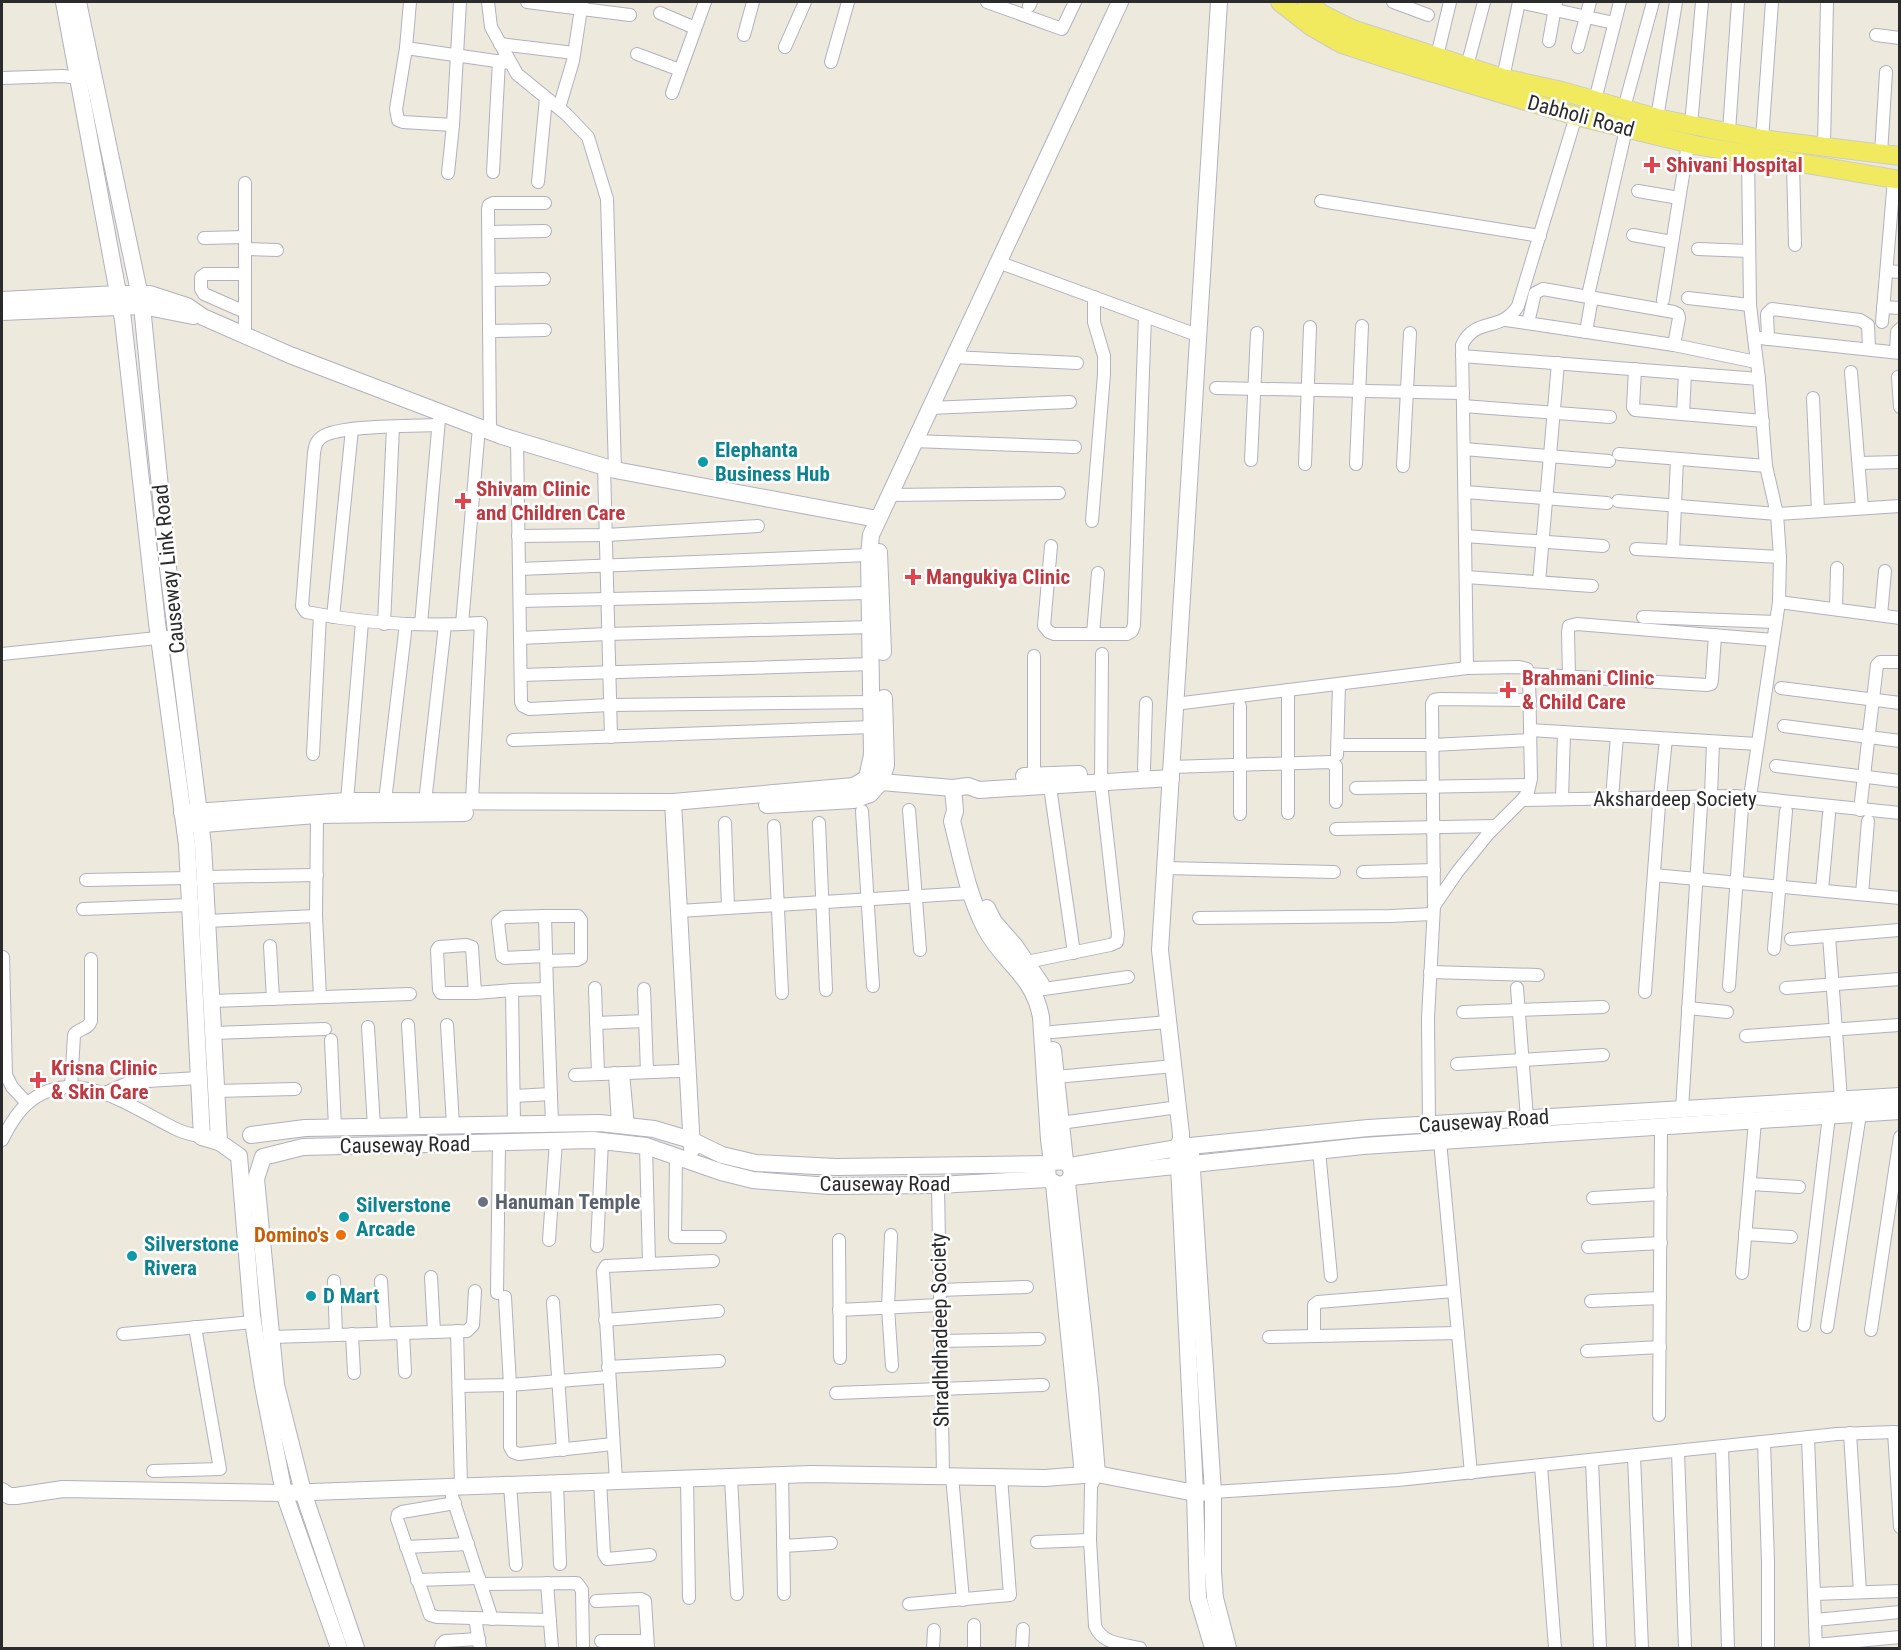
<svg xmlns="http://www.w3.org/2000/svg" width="1901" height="1650" font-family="'Roboto Condensed',sans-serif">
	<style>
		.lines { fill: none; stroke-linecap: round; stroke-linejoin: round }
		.street-casing { stroke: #b1b1bf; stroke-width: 14 }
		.secondary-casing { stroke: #b1b1bf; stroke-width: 18 }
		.primary-casing { stroke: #ccc; stroke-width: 20 }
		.street { stroke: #fff; stroke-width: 12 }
		.secondary { stroke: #fff; stroke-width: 16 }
		.primary { stroke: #f1ea5e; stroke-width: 18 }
		.health-dot { fill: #e0444e; stroke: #fff; stroke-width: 2 }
		.culture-dot { fill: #0f9aa8; stroke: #fff; stroke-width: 2 }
		.worship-dot { fill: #6b7280; stroke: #fff; stroke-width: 2 }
		.food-dot { fill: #e8710a; stroke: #fff; stroke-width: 2 }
		.labels { text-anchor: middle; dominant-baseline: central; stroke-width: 5; stroke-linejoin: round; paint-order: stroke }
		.street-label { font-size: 21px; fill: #2b2b2b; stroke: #fff }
		.health-label { font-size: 21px; font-weight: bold; fill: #be3a42; stroke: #fff; text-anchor: start }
		.culture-label { font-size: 21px; font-weight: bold; fill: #0d838f; stroke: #fff; text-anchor: start }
		.worship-label { font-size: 21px; font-weight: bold; fill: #5b616d; stroke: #fff; text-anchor: start }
		.food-label { font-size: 21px; font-weight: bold; fill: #c56008; stroke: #fff; text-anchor: end }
	</style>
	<rect width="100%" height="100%" fill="#ede9dd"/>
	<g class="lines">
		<g class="street-casing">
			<g id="street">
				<polyline points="410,2 406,48 510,63"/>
				<polyline points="488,2 491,27 517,74 566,114 588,137 607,199 615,470"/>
				<polyline points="527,2 630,15"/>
				<polyline points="987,2 1062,29 1075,2"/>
				<polyline points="1393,2 1428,15"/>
				<polyline points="1029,6 1031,2"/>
				<polyline points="660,13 695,28"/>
				<polyline points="744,35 753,2"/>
				<polyline points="1876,35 1900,38"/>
				<polyline points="1549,41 1556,2"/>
				<polyline points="500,44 574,53"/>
				<polyline points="785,47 805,2"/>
				<polyline points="1578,47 1590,2"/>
				<polyline points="406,48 396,109 398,120 403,122 453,125"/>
				<polyline points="637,54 680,70"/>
				<polyline points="1437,56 1450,2"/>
				<polyline points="831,62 848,2"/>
				<polyline points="1467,66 1484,2"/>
				<polyline points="2,78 62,76 80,78"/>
				<polyline points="1503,78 1519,2 1614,23"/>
				<polyline points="672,93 705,2"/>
				<polyline points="1595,100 1620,2"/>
				<polyline points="559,108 573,61 582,2"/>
				<polyline points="1624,108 1653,2"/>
				<polyline points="1657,118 1676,2"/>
				<polyline points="1691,125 1702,2"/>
				<polyline points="1729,131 1738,2"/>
				<polyline points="1762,139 1772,2"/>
				<polyline points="1824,146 1827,2"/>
				<polyline points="1881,154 1886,72"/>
				<polyline points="1748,156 1750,305 1759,379 1766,466 1777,514 1900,506"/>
				<polyline points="1793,163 1795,245"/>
				<polyline points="493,172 499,61"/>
				<polyline points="448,173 453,125 460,2"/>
				<polyline points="538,182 546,98"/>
				<polyline points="245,183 245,335"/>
				<polyline points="1638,191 1679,198"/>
				<polyline points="1321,201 1540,236"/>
				<polyline points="489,232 545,231"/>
				<polyline points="1633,235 1672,242"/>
				<polyline points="204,238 245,237"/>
				<polyline points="245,249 277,250"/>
				<polyline points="1698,249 1749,251"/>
				<polyline points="998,262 1197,335"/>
				<polyline points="1887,271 1900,272"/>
				<polyline points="245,274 205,274 201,277 201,289 204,294 245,312"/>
				<polyline points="489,280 544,279"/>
				<polyline points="1589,291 1626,129"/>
				<polyline points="1688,298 1750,305"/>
				<polyline points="1663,300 1688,144"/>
				<polyline points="1883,307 1900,308"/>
				<polyline points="1506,320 1674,345 1756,362"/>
				<polyline points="1882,322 1894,179"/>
				<polyline points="1528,323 1535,293 1543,289 1674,312 1678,314 1679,318 1674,345"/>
				<polyline points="489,331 545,330"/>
				<polyline points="1586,332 1592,297"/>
				<polyline points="1760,338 1900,353"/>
				<polyline points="1768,339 1767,314 1772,309 1860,320 1868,325 1869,349"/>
				<polyline points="1896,352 1897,332 1900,329"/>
				<polyline points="1462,356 1759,379"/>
				<polyline points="953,357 1077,363"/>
				<polyline points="1635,369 1633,407 1635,410 1763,421"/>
				<polyline points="1851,372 1862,508"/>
				<polyline points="1898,377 1900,407"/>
				<polyline points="1216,388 1463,393"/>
				<polyline points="1813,398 1818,511"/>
				<polyline points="1463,406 1610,417"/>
				<polyline points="929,408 1070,402"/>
				<polyline points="1683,414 1685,373"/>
				<path d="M438,425C415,426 337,425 322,437C316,441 315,446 314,453L302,606L306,612C366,624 421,627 481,623L472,801"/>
				<polyline points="490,431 488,209 489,205 493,203 545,203"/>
				<polyline points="517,440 521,702 523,706 529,709 610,705 873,702"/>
				<polyline points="914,441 1075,447"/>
				<polyline points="1464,449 1609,461"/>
				<polyline points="1619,454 1766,466"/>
				<polyline points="1251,460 1257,333"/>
				<polyline points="1859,463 1900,462"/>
				<polyline points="1305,464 1310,327"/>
				<polyline points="1356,464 1362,326"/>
				<polyline points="604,466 611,737"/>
				<polyline points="1403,466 1410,333"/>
				<polyline points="1465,492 1607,503"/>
				<polyline points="889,495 1059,493"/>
				<polyline points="1618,501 1777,514 1780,557 1779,602 1750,797"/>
				<polyline points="1092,521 1104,374 1104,356 1094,322 1094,297"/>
				<polyline points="518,536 606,535 758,526"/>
				<polyline points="1465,536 1603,546"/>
				<polyline points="1051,546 1044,626 1049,632 1054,634 1127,634 1132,631 1134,625 1145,316"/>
				<polyline points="1636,549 1780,557"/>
				<polyline points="1673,551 1677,459"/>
				<polyline points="519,569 869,555"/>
				<polyline points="1466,577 1592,586"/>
				<polyline points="1539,582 1558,363"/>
				<polyline points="520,601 870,593"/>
				<polyline points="1779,602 1900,618"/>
				<polyline points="1836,609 1837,568"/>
				<polyline points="1881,615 1885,571"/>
				<polyline points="333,617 352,429"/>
				<polyline points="1643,617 1776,622"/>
				<polyline points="384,624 393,427"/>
				<polyline points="421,624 439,419"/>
				<polyline points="462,624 479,427"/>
				<polyline points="1093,634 1098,573"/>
				<polyline points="520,638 608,634 871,627"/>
				<polyline points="2,654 167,637"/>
				<path d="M1467,668L1462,345C1476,316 1501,333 1518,306L1576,116"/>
				<polyline points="1529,674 1707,685 1711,684 1712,680 1715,635"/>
				<polyline points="521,675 872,664"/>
				<polyline points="1569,677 1568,632 1569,626 1577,624 1773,640"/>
				<polyline points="1781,688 1900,703"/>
				<polyline points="1175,704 1467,668 1519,667 1527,669 1529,674 1531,779 1528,792 1522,800 1488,834 1458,871 1434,906 1428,1018 1429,1125"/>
				<polyline points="1240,706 1240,814"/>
				<polyline points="1784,726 1900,741"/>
				<polyline points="1530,730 1757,744"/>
				<polyline points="513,740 872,727"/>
				<polyline points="1345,745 1432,745 1530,740"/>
				<polyline points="313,754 320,615"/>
				<polyline points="1337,755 1339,684"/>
				<polyline points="1776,766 1900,781"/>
				<polyline points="1171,767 1330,762 1336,766 1336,802"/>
				<polyline points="1144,769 1146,703"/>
				<polyline points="1034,775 1034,656"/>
				<polyline points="1050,787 1074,953"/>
				<polyline points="1356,788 1529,785"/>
				<polyline points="1711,796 1713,742"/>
				<polyline points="1660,797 1666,739"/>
				<polyline points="1612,798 1617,736"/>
				<polyline points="1562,799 1564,732"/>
				<polyline points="1522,800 1735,796 1900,813"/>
				<polyline points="347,801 362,622"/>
				<polyline points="385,801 406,624"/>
				<polyline points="425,802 445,625"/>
				<polyline points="909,810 920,950"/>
				<polyline points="1860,810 1877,665 1880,662 1900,662"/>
				<polyline points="862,811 873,986"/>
				<polyline points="1288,813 1288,690"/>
				<polyline points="317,815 316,916 320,997"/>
				<polyline points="725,823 728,908"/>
				<polyline points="819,823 826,990"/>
				<polyline points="774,826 782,993"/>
				<polyline points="1336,829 1496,826"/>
				<polyline points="1165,868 1334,872"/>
				<polyline points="1363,872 1434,870"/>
				<polyline points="1654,875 1900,898"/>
				<polyline points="205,877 317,875"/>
				<polyline points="86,880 189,878"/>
				<polyline points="1822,890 1829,814"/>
				<polyline points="1862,894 1868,821"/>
				<polyline points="1434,906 1432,704 1434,700 1440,699 1530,700"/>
				<polyline points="83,909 190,905"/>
				<polyline points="679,911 970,893"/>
				<polyline points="545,916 504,917 498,922 502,956 505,958 546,956"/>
				<polyline points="1199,918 1391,916 1432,914"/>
				<polyline points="207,921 316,916"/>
				<polyline points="1829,936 1841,1099"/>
				<polyline points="1791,939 1899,930"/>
				<polyline points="270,946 273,999"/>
				<polyline points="1774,949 1786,811"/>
				<polyline points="3,957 6,1075 12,1087 27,1103"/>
				<polyline points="547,961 577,960 581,958 581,920 578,916 545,916 547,989"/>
				<polyline points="1027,962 1110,945 1117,942 1118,934 1101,783 1102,654"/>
				<polyline points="1430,972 1538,975"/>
				<polyline points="1729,986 1742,807"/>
				<polyline points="595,988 598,1074"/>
				<polyline points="1517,988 1527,1118"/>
				<polyline points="1786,988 1900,979"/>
				<polyline points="644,989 647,1072"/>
				<polyline points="1044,989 1128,977"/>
				<polyline points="1645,992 1659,805"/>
				<polyline points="475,993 472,947 466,945 439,947 437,950 439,990 441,993 475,993 512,990"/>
				<polyline points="211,1001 410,994"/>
				<polyline points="1688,1008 1727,1012"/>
				<polyline points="1463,1012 1603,1007"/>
				<polyline points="596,1023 645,1021"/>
				<polyline points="408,1025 414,1126"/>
				<polyline points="447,1025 453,1125"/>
				<polyline points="368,1027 374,1127"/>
				<polyline points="1052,1032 1168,1022"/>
				<polyline points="213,1033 325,1029"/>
				<polyline points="1746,1036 1899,1025"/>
				<polyline points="331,1040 335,1127"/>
				<polyline points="1457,1064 1603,1055"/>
				<polyline points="615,1073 618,1125"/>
				<polyline points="623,1073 628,1126"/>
				<polyline points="575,1075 679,1071"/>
				<polyline points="1056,1077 1174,1066"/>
				<path d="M71,1087L74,1035C78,1028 88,1030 91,1021V959"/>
				<polyline points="216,1091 295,1089"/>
				<polyline points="105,1093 130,1082 199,1078"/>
				<polyline points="514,1096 551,1094"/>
				<polyline points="1682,1109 1701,805"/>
				<polyline points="1060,1123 1179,1107"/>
				<polyline points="514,1124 512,990 547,989 552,1124"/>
				<path d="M2,1140C8,1128 17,1112 28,1103C75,1063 132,1108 176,1129C184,1133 194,1135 202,1137"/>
				<polyline points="1440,1141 1471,1473"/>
				<polyline points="646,1146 649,1264"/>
				<polyline points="1319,1151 1331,1276"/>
				<polyline points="676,1156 675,1237 720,1237"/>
				<polyline points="1750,1184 1799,1187"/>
				<polyline points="938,1185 943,1476"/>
				<polyline points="1593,1198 1661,1194"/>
				<polyline points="1745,1234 1791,1237"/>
				<polyline points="891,1235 888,1308 892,1366"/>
				<polyline points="549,1240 556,1141"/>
				<polyline points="839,1240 840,1358"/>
				<polyline points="597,1246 602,1141"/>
				<polyline points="1588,1247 1661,1243"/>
				<polyline points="1742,1273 1755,1121"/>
				<polyline points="431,1277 434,1332"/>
				<polyline points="334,1281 336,1335"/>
				<polyline points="381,1281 384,1333"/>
				<polyline points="939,1290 1027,1287"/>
				<polyline points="497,1293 499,1143"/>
				<polyline points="505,1297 510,1385 510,1447 513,1452 519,1454 613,1444"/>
				<polyline points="1591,1301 1660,1298"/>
				<polyline points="553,1302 563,1450"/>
				<polyline points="839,1310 940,1305"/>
				<polyline points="605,1320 718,1311"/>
				<polyline points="1804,1325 1829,1116"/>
				<polyline points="1827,1327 1860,1114"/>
				<polyline points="1871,1330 1900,1137"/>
				<polyline points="457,1331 461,1486"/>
				<polyline points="403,1333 405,1372"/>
				<polyline points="123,1334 253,1322"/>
				<polyline points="352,1334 354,1373"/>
				<polyline points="1314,1336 1314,1305 1318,1302 1454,1291"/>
				<polyline points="271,1337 467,1331 473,1325 475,1291"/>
				<polyline points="1269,1337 1458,1333"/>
				<polyline points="940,1341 1039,1339"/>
				<polyline points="1587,1351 1660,1347"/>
				<polyline points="608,1367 719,1361"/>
				<polyline points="459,1386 510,1385 609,1377"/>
				<polyline points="836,1393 1043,1385"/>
				<polyline points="1659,1415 1661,1127"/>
				<polyline points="1894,1432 1900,1527"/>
				<polyline points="1850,1433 1860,1592"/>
				<polyline points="1808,1437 1816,1648"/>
				<polyline points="1764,1442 1768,1562 1768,1648"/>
				<polyline points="1722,1447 1728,1648"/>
				<polyline points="1678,1452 1685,1648"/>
				<polyline points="1634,1456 1642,1648"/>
				<polyline points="1592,1461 1600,1648"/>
				<polyline points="1541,1466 1555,1648"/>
				<polyline points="153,1471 220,1469 195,1327"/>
				<path d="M1097,1474L1091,1486L1090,1540L1095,1626C1102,1644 1123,1644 1140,1648"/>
				<polyline points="782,1475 784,1594"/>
				<polyline points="952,1476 963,1600"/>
				<polyline points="731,1477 737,1594"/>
				<polyline points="687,1478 689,1598"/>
				<polyline points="600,1481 604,1554 607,1559 650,1555"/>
				<polyline points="616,1481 603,1271 606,1266 713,1261"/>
				<polyline points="557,1483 560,1564"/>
				<polyline points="510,1485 516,1565"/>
				<polyline points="1213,1492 1398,1480 1837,1434 1894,1432 1900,1433"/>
				<polyline points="452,1496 492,1619"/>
				<polyline points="455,1503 402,1512 398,1514 397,1519 430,1615 437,1617 550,1620"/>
				<polyline points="1037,1542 1090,1540"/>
				<polyline points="783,1546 831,1543"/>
				<polyline points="406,1547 468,1544"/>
				<polyline points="417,1580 479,1578"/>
				<polyline points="547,1583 552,1648"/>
				<polyline points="481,1584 577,1583 582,1590 583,1648"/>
				<polyline points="1814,1594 1900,1591"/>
				<polyline points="596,1601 641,1599 645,1601 648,1648"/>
				<polyline points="909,1604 1010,1595 1001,1477"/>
				<polyline points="475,1618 480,1648"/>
				<polyline points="1815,1620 1900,1612"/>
				<polyline points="974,1625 974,1648"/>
				<polyline points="601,1641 647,1641"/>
				<polyline points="1816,1645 1900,1637"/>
				<polyline points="441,1648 442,1644 445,1641 479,1639"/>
				<polyline points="933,1648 934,1630"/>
				<polyline points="1022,1648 1023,1629"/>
			</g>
		</g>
		<g class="secondary-casing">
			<g id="secondary">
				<polyline points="64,2 123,320 157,623 187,845 202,1137 219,1142 239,1156 252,1315 263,1386 284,1493 339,1648"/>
				<polyline points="78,2 142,306 168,568 203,845 219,1142"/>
				<polyline points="2,300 118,294 150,294 187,306 203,317 290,355 502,436 615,470 877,519"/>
				<polyline points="2,312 142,306 193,316"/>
				<polyline points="879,552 883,652"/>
				<polyline points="1024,776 1079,774"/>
				<polyline points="870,779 881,782 953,788 968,786 979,790 1171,778"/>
				<path d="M953,788L955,811L952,821C961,857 968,895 985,928C1003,963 1033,974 1041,1017L1049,1140L1052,1162"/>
				<polyline points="673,802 692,1149"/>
				<polyline points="767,805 854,800 870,794 881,782 886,765 884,698"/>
				<polyline points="182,813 347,801 673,802 854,786 867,778 872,755 869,555 871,535 1120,2"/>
				<polyline points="192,825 316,815 465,813"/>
				<polyline points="987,908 994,922 1015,946 1041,984"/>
				<polyline points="1053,1050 1065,1161"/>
				<polyline points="251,1135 305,1128 600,1123 654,1129 691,1140 722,1155 756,1163 836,1167 1049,1164"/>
				<polyline points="1191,1154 1213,1492 1213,1572 1215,1598 1228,1648"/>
				<polyline points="1070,1166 1190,1146 1368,1128 1900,1096"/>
				<polyline points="1071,1177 1363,1146 1900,1111"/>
				<polyline points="1067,1183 1090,1389 1097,1474"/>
				<polyline points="1054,1184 1083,1475"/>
				<polyline points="2,1491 9,1496 16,1496 63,1489 284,1493 811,1474 1045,1478 1097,1474 1195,1493 1213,1492"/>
				<path d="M356,1648L303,1492L276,1385L256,1179L263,1157L303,1147L593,1140L646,1146L721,1172L753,1180L829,1186L938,1185L1048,1179L1058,1185C1073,1184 1076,1170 1065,1161L1052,1162L1047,1168L1048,1179"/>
				<polyline points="1213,1648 1198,1598 1195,1493 1179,1165 1177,1149 1181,1139 1181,1134 1160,950 1219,2"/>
			</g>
		</g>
		<g class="primary-casing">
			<g id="primary">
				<polyline points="1280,2 1312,27 1342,44 1400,63 1576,116 1695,145 1900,180"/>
				<polyline points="1307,2 1322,14 1352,29 1503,78 1562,91 1657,118 1691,125 1762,139 1900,156"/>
			</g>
		</g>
		<use href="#street" class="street"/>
		<use href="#secondary" class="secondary"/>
		<use href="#primary" class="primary"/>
	</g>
	<g class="health-dot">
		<path d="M1649 156h6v6h6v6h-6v6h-6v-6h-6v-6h6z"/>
		<path d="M460 492h6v6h6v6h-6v6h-6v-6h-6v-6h6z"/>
		<path d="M910 568h6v6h6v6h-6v6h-6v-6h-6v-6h6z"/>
		<path d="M1505 681h6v6h6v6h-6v6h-6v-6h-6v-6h6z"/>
		<path d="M35 1071h6v6h6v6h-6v6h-6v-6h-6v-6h6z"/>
	</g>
	<g class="culture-dot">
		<circle cx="703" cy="462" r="6"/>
		<circle cx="344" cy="1217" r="6"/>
		<circle cx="132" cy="1256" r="6"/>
		<circle cx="311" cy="1296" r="6"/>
	</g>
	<circle class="worship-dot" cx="483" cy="1202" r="6"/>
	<circle class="food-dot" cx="341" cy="1235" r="6"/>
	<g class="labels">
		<g class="street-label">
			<text transform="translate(1581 116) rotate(15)">Dabholi Road</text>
			<text transform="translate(169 569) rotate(-96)">Causeway Link Road</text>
			<text x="1675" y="799">Akshardeep Society</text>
			<text transform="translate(1484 1121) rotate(-4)">Causeway Road</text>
			<text transform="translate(405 1145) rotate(-1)">Causeway Road</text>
			<text x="885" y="1184">Causeway Road</text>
			<text transform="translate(940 1330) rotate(-91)">Shradhdhadeep Society</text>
		</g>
		<g class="health-label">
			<text x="1666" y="165">Shivani Hospital</text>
			<text x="476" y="489">Shivam Clinic<tspan x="476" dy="24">and Children Care</tspan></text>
			<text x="926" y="577">Mangukiya Clinic</text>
			<text x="1522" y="678">Brahmani Clinic<tspan x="1522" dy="24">&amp; Child Care</tspan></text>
			<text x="51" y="1068">Krisna Clinic<tspan x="51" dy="24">&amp; Skin Care</tspan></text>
		</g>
		<g class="culture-label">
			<text x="715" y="450">Elephanta<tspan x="715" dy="24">Business Hub</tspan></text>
			<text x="356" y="1205">Silverstone<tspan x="356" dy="24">Arcade</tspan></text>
			<text x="144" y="1244">Silverstone<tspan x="144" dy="24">Rivera</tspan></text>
			<text x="323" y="1296">D Mart</text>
		</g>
		<g class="worship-label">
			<text x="495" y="1202">Hanuman Temple</text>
		</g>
		<g class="food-label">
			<text x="329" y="1235">Domino's</text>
		</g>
	</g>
	<rect width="1901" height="1650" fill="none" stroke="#2b2b2b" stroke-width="6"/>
</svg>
